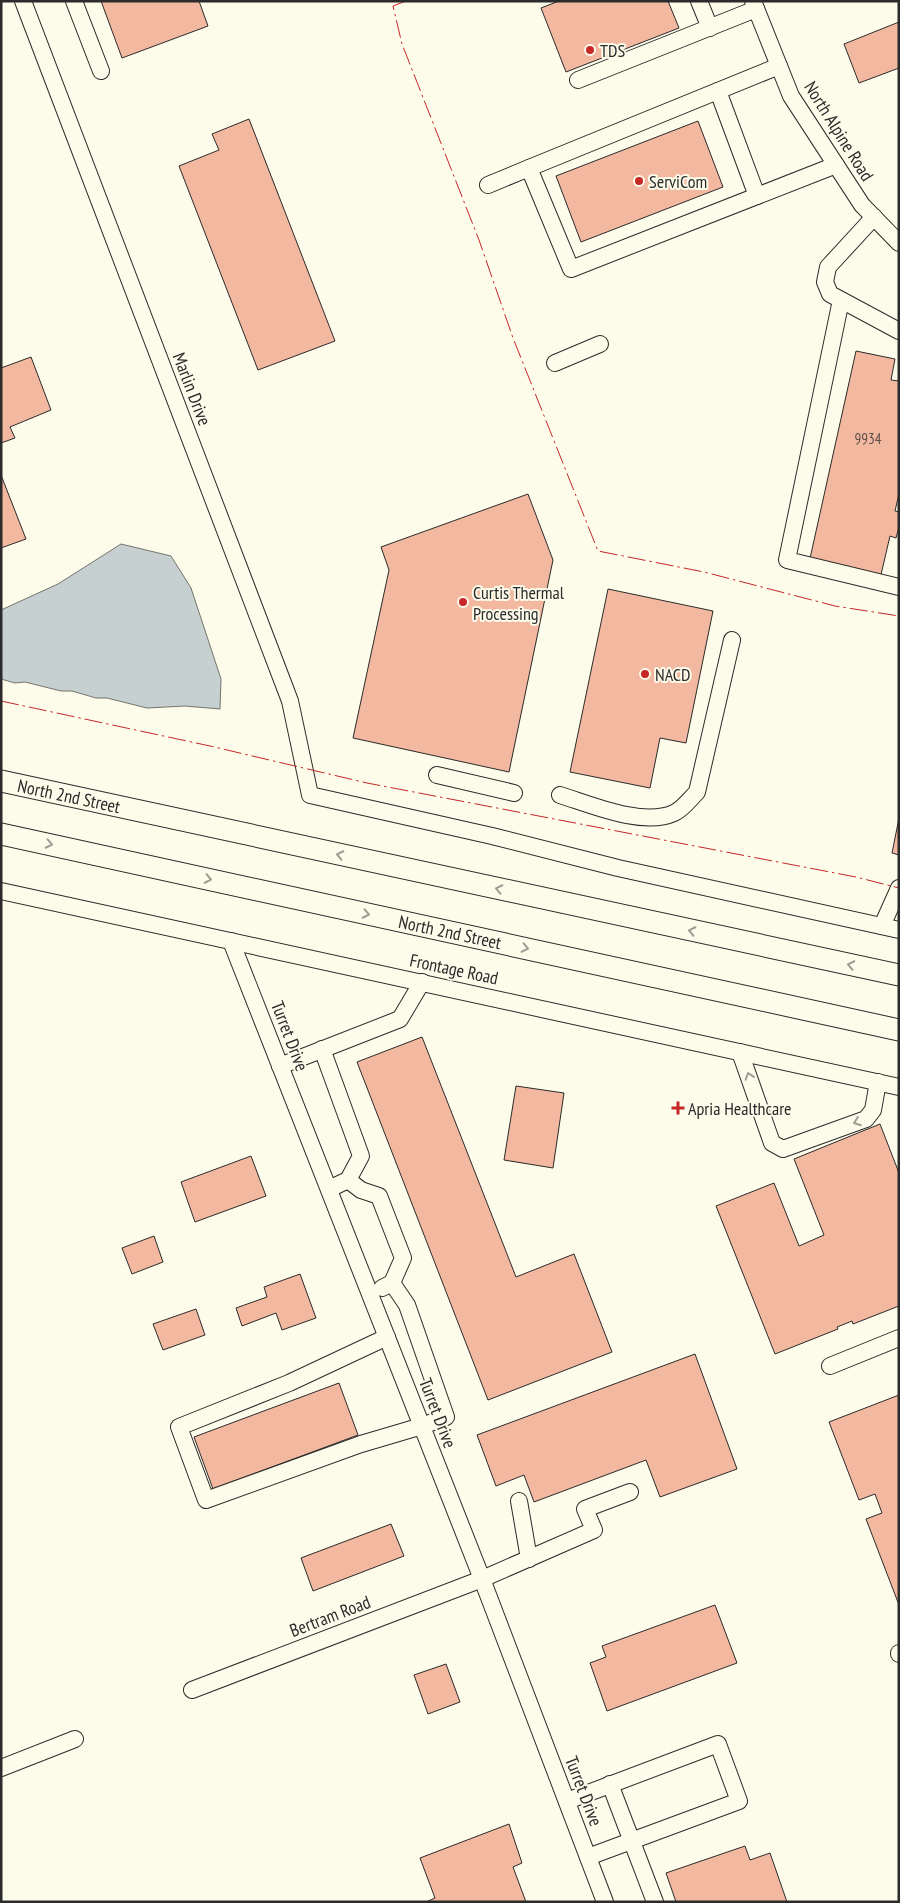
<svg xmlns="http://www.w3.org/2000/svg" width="900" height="1903" font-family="'PT Sans Narrow',sans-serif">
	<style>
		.water { fill: #c7d0d0; stroke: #74746e }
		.building { fill: #f2b8a0; stroke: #2b2b2b }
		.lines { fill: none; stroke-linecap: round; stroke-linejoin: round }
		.minor-casing { stroke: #2b2b2b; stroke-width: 18 }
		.major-casing { stroke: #2b2b2b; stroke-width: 23 }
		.minor { stroke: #fdfbea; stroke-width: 16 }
		.major { stroke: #fdfbea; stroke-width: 21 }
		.power { stroke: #c62828; stroke-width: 1; stroke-dasharray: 18 4 2.5 4; stroke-linecap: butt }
		.oneway { stroke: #9e9d94 }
		.poi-dot { fill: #c62828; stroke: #fdfbea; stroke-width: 2 }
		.labels { text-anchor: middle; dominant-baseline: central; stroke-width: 4; stroke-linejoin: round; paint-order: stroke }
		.number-label { font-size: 15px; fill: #5d4e48 }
		.poi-label { font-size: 18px; fill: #2b2b2b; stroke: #fdfbea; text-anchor: start }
		.street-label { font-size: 18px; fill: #2b2b2b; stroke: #fdfbea }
	</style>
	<rect width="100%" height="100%" fill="#fdfbea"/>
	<polygon class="water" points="121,544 171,556 191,588 221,679 220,709 185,706 147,708 107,698 96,698 72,691 61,691 25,682 15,683 1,679 1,610 58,584"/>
	<g class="building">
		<polygon points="101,1 199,1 208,26 122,58"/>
		<polygon points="559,1 668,1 679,28 566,72 541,8"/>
		<polygon points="899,22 899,68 859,83 844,44"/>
		<polygon points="249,119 335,341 258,370 179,166 219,150 212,134"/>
		<polygon points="698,121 723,187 581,242 556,176"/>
		<polygon points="856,351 895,359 891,380 899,381 899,494 895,511 899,512 899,527 896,538 890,536 880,579 809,563"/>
		<polygon points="31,357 51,410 10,427 15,438 1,443 1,368"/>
		<polygon points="1,475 26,539 1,548"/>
		<polygon points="528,494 553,560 509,772 353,738 389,570 381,547"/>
		<polygon points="608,589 713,611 686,743 660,738 650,788 570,772"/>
		<polygon points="899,818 899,855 892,853"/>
		<polygon points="422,1037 516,1277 574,1254 612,1352 488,1400 357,1062"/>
		<polygon points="516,1086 564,1093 553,1168 504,1160"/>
		<polygon points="880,1124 899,1173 899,1306 853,1324 852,1321 837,1327 838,1329 775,1354 716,1206 774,1183 799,1246 824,1235 794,1159"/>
		<polygon points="251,1156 266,1196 195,1222 181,1182"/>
		<polygon points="154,1236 163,1262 132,1274 122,1248"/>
		<polygon points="300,1274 316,1318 282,1330 276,1313 242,1326 236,1308 267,1297 264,1287"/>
		<polygon points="196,1309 205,1335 163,1350 153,1324"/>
		<polygon points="695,1354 737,1469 660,1497 646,1460 534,1502 524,1475 496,1486 477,1435"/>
		<polygon points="339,1383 358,1435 213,1489 194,1437"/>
		<polygon points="899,1395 899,1605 866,1519 882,1513 875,1494 859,1500 829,1422"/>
		<polygon points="391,1524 404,1556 313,1591 301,1558"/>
		<polygon points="715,1605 737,1663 607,1711 590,1663 606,1657 602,1646"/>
		<polygon points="446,1664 460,1702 428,1714 414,1675"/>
		<polygon points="509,1824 522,1863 513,1867 526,1902 426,1902 435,1898 420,1858"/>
		<polygon points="745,1846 750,1860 770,1853 787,1902 676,1902 666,1873"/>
	</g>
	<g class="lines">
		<g class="minor-casing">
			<g id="minor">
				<polyline points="23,1 290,701 310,795 492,836 618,868 899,930"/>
				<polyline points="74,1 101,71"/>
				<polyline points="699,1 710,28"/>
				<polyline points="753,1 791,96 862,205 899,243"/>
				<polyline points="779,66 529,168 571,269 836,165"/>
				<polyline points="578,80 756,9"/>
				<polyline points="718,91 757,196"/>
				<polyline points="488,185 529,168"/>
				<polyline points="874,217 828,267 825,282 830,294 899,331"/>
				<polyline points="841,300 787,560 899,587"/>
				<polyline points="555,363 600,344"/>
				<polyline points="437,775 514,793"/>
				<path d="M560,795C592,805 643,827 674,813C683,809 690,799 697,792L732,640"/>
				<polyline points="1,891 899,1087"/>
				<polyline points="882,926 899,888"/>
				<polyline points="231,941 482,1579 605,1902"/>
				<polyline points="322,1049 361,1156 348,1180 329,1189"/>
				<polyline points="740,1052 772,1143 783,1149 866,1119 873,1110 878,1082"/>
				<polyline points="280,1066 400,1019 422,982"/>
				<polyline points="348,1180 361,1190 379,1196 403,1258 392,1283 382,1288"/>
				<polyline points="387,1337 289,1383 179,1427 206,1500 361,1444 422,1426 446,1417 407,1305 392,1283"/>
				<polyline points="830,1366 899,1338"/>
				<polyline points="519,1501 529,1559"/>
				<polyline points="899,1653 899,1654"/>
				<polyline points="192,1690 482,1579 594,1530 585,1509 630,1492"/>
				<polyline points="1,1768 75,1739"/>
				<polyline points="610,1784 655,1902"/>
				<polyline points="567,1801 718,1744 739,1801 588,1857"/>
			</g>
		</g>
		<g class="major-casing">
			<g id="major">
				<polyline points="1,781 899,975"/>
				<polyline points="1,834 899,1030"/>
			</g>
		</g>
		<use href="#minor" class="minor"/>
		<use href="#major" class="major"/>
		<g class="power">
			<polyline points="406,1 393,6 402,44 479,240 513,338 598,551 704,572 835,606 899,616"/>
			<polyline points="1,701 210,746 367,783 856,877 899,888"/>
		</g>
	</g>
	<defs><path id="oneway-chevron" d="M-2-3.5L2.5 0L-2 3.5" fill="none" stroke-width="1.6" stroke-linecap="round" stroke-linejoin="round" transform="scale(1.25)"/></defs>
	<g class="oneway">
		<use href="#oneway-chevron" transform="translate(49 844) rotate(12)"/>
		<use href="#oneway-chevron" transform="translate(340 855) rotate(-168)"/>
		<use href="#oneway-chevron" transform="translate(208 879) rotate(12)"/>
		<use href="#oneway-chevron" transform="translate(499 889) rotate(-168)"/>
		<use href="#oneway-chevron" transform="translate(366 914) rotate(12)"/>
		<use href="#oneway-chevron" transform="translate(692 931) rotate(-168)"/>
		<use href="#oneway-chevron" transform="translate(525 948) rotate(12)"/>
		<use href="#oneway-chevron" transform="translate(851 965) rotate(-168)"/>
		<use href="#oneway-chevron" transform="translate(749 1076) rotate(-109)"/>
		<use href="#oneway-chevron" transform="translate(857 1122) rotate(160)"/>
	</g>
	<g class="poi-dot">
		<circle cx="590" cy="50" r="5"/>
		<circle cx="639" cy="181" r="5"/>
		<circle cx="463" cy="602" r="5"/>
		<circle cx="645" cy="674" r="5"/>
		<path d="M675.5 1100.5h5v5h5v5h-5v5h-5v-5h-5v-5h5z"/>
	</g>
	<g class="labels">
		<g class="number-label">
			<text x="868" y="438">9934</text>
		</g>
		<g class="poi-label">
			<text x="600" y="50">TDS</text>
			<text x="649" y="181">ServiCom</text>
			<text x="473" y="592">Curtis Thermal<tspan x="473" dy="21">Processing</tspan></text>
			<text x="655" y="674">NACD</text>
			<text x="688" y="1108">Apria Healthcare</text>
		</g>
		<g class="street-label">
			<text transform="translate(839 131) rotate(58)">North Alpine Road</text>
			<text transform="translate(192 389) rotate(69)">Marlin Drive</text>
			<text transform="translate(69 796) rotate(12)">North 2nd Street</text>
			<text transform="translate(450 932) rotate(12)">North 2nd Street</text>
			<text transform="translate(454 969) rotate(12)">Frontage Road</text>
			<text transform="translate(290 1036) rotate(69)">Turret Drive</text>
			<text transform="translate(438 1413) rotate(69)">Turret Drive</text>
			<text transform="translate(330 1616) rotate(-21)">Bertram Road</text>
			<text transform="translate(584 1791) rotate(69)">Turret Drive</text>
		</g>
	</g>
	<rect width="900" height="1903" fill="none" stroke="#2b2b2b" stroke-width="5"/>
</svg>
